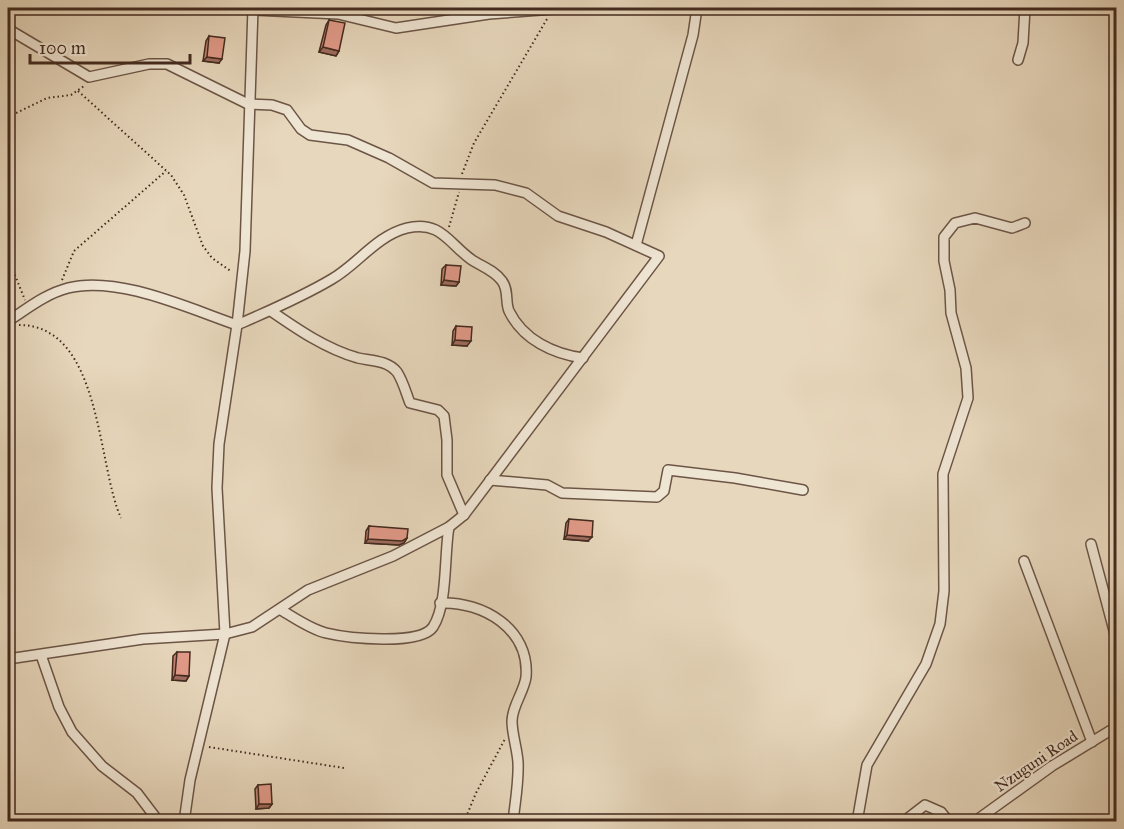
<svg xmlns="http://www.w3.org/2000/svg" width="1124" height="829" font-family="'IM FELL Great Primer',serif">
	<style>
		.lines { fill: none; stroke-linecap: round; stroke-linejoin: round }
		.street-casing { stroke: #6c5546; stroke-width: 12 }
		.path { stroke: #432a1f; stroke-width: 2; stroke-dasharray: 1.5 3; stroke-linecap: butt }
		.street { stroke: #efe5d3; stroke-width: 9 }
		.wall { fill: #c28475; stroke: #432a1f; stroke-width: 1.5 }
		.shaded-wall { fill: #9e6c5f; stroke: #432a1f; stroke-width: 1.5 }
		.building { fill: #e19a88; stroke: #432a1f; stroke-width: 1.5 }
		.labels { text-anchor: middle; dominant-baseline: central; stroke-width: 4.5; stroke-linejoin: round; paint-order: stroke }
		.street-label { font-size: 16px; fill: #432a1f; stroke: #efe5d3 }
	</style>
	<rect width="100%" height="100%" fill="#e7d7bc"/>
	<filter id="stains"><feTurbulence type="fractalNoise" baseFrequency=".00333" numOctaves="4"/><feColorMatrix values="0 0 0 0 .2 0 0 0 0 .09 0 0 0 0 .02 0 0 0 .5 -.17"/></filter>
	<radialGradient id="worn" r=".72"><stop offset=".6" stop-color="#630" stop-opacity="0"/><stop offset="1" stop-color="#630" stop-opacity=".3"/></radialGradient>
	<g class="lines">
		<g class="street-casing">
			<g id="street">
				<polyline points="243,8 253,10 338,14 396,28 489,14 567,8"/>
				<polyline points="13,9 25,8"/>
				<polyline points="8,29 89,77 149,64 167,64 248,104 272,105 287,110 301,129 310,135 348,140 389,158 433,183 495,185 526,193 558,216 606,232 659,256 464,515 449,527 393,556 308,590 252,627 225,634 143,639 8,659"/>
				<polyline points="1018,60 1023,43 1025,8"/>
				<polyline points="636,245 693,35 697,8"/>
				<path d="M271,311C297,329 326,349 358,358C371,361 387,360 397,372C403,381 406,393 410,403L438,410L444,416L447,440V475L464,515"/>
				<path d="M8,321C27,309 45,294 68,288C118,275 190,309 237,325C269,311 302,297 332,279C358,264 376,236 407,228C441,220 449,244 472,260C483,267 495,271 502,281C509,290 505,302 509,311C523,340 554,354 583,358"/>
				<polyline points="490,480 547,485 562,493 657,497 664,491 668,470 735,478 803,490"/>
				<polyline points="1091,544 1116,638"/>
				<polyline points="1024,561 1092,742"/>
				<path d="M440,603C483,601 530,629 526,677C524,692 512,706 512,721C512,734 517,748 518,762C519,782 515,802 513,822"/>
				<path d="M281,610C295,618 310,629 326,633C347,638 420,646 433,627C448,604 444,554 449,527"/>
				<polyline points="41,655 59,707 72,732 102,766 137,793 159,822"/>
				<polyline points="184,822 190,780 225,634 217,488 219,444 237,325 245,251 253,8"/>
				<polyline points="857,822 867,765 926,664 940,624 944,591 943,474 968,398 966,368 951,313 950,290 944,261 944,237 955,223 975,218 1012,228 1025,223"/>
				<polyline points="903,822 925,805 941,812 949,822"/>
				<polyline points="974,822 1052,766 1116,727"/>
			</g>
		</g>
		<g class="path">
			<polyline points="78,91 171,175 184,195 203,246 212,258 232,272"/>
			<polyline points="8,117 47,98 71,95 84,86"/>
			<polyline points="462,174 474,143 547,19"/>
			<polyline points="449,227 459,192"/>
			<polyline points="8,258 25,300"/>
			<polyline points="62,280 74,251 166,171"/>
			<path d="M19,325C102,325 97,466 121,518"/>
			<polyline points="209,747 344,768"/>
			<polyline points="464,822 476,793 505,739"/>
		</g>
		<use href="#street" class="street"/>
	</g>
	<g class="wall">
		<polygon points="329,20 339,51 336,56 319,52 326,25"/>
		<polygon points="209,36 219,63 203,61 206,41"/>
		<polygon points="446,265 459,282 456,286 441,285 442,269"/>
		<polygon points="456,326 467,346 452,345 453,331"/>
		<polygon points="569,519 588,541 564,539 566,523"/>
		<polygon points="369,526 407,538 404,543 399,545 365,543 366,531"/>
		<polygon points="177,652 189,676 186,681 172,680 173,656"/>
		<polygon points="258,785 272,804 269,808 256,809 255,789"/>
	</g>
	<g class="shaded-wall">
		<polygon points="323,47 339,51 336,56 319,52"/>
		<polygon points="207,57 222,59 219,63 203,61"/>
		<polygon points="444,280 459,282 456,286 441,285"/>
		<polygon points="455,340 471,341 467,346 452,345"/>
		<polygon points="567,535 592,537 588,541 564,539"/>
		<polygon points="407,538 404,543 399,545 365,543 368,539"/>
		<polygon points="175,675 189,676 186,681 172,680"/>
		<polygon points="259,804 272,804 269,808 256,809"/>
	</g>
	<g class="building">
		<polygon points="329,20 345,23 339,51 323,47"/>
		<polygon points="209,36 225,38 222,59 207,57"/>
		<polygon points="446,265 461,266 459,282 444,280"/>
		<polygon points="456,326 472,327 471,341 455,340"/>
		<polygon points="569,519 593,521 592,537 567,535"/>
		<polygon points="369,526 408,529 407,538 402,541 368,539"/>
		<polygon points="177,652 190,652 189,676 175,675"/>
		<polygon points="271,784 272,804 259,804 258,785"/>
	</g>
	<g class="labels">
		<g class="street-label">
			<text transform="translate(1036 761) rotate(-34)">Nzuguni Road</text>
		</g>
	</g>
	<rect width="1124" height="829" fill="none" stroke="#e7d7bc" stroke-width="30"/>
	<rect x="9" y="9" width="1106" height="811" fill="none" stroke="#432a1f" stroke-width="3"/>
	<rect x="15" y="15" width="1094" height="799" fill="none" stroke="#432a1f" stroke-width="1.5"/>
	<path d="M30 54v9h160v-9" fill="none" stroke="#432a1f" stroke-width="3"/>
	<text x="39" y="54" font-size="18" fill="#432a1f" stroke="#efe5d3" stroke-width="4.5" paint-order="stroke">100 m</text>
	<rect width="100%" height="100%" filter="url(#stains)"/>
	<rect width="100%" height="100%" fill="url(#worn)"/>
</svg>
